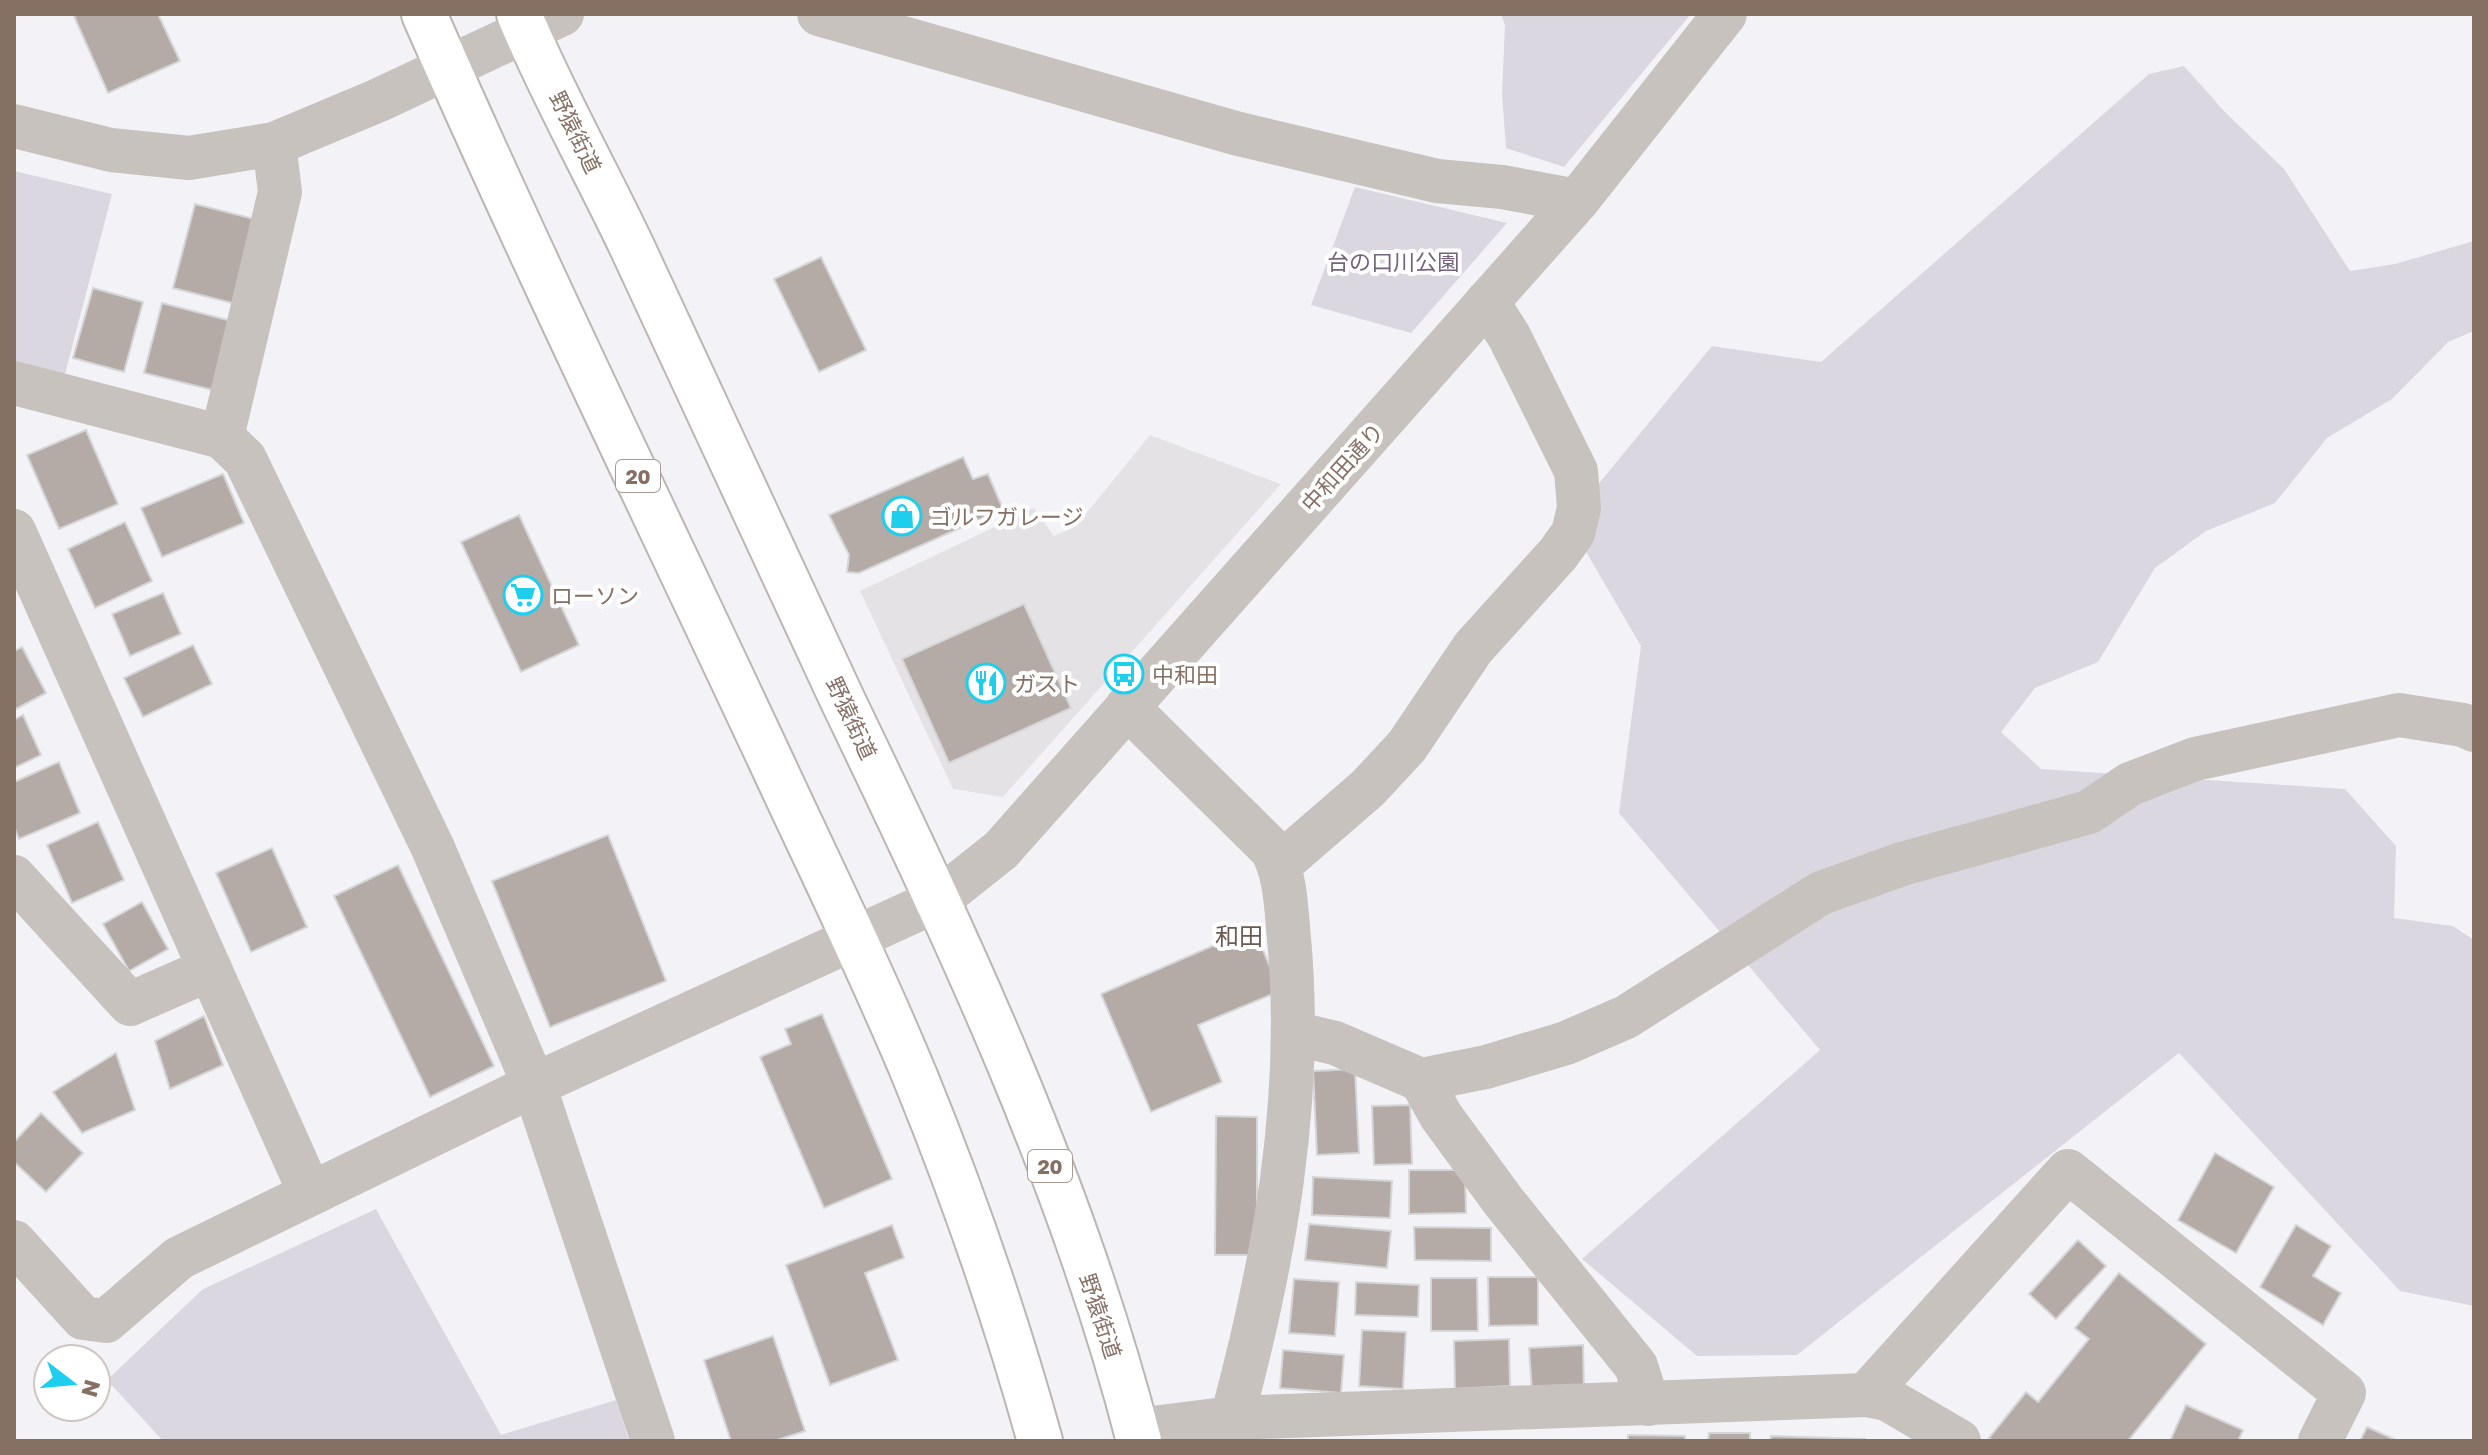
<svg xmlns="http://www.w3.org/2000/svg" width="2488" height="1455" font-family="'Golos Text','Noto Sans JP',sans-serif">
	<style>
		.built { fill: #e4e2e4 }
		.green { fill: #dbd7e1 }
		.building { fill: #b5aba6; stroke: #d5d6d8; stroke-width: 2 }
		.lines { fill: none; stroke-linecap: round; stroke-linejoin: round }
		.major-casing { stroke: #bcb6b2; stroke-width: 48 }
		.minor { stroke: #c8c2bf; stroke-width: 44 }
		.major { stroke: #fff; stroke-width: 44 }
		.labels { text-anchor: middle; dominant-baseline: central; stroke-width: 8; stroke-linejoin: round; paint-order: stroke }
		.shield { fill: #fff; stroke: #aa9b92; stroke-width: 2 }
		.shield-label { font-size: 20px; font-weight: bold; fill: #867064 }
		.street-label { font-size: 22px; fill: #867064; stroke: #fff }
		.park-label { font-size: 22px; fill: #75637c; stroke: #fff }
		.poi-label { font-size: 22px; fill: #867064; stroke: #fff; text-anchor: start }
		.neighbourhood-label { font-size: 24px; fill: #6a5b52; stroke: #fff }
	</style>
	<rect width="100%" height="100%" fill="#f3f3f7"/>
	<polygon class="built" points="1150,435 1281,484 1003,797 953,789 860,591 1034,508 1054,536 1076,526"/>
	<g class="green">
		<polygon points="1501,14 1691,14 1564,167 1506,148 1502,94 1505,25"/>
		<polygon points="2184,66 2224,111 2284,169 2350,271 2395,264 2474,241 2474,331 2448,342 2392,399 2327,438 2275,503 2206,531 2155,568 2098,662 2035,688 2001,732 2041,769 2345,789 2396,846 2394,918 2453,926 2474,940 2474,1306 2400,1291 2179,1053 1797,1355 1697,1356 1582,1259 1820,1050 1619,813 1641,646 1568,521 1712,346 1821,362 2149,74"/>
		<polygon points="14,171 112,194 64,378 14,366"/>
		<polygon points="1355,187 1507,223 1411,333 1311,305"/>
		<polygon points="376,1209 501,1435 616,1400 629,1441 163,1441 107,1380 203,1289"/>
	</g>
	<g class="building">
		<polygon points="80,14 158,14 180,61 108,93 74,16"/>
		<polygon points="195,204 262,221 240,305 173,288"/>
		<polygon points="821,257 866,350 819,372 774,279"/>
		<polygon points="93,288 143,302 124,372 73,358"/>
		<polygon points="162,303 235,322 217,391 144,373"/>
		<polygon points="86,430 118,504 59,529 27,455"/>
		<polygon points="963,457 973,479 988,474 1003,509 859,573 847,572 849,555 829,515"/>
		<polygon points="223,474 244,523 162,557 141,508"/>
		<polygon points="519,515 579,645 521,672 461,542"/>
		<polygon points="125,522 152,581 95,608 68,549"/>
		<polygon points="163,593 181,634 130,656 112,614"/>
		<polygon points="1024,604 1071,708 949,763 902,659"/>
		<polygon points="193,645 212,684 143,717 124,678"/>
		<polygon points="22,647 46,693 14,710 14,651"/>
		<polygon points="23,715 41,755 14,768 14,720"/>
		<polygon points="59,762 80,813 19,839 14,827 14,782"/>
		<polygon points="98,822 124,880 72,903 47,845"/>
		<polygon points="608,835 666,981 550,1027 492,881"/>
		<polygon points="272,848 307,927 251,952 216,873"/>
		<polygon points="398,865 494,1066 430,1097 334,896"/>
		<polygon points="142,902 168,949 129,971 103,924"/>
		<polygon points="1254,928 1280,991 1198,1025 1222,1082 1151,1112 1101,994"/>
		<polygon points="822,1014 892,1179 824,1208 760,1057 791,1044 785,1029"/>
		<polygon points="204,1016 223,1065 170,1089 155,1041"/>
		<polygon points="116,1053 135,1110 82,1133 53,1092"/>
		<polygon points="1355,1069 1359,1153 1317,1155 1313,1071"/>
		<polygon points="1410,1105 1412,1164 1374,1165 1372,1106"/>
		<polygon points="41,1113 83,1153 46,1192 14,1162 14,1142"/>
		<polygon points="1216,1116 1257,1117 1257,1255 1215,1255"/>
		<polygon points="2215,1153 2274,1187 2236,1253 2178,1220"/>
		<polygon points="1409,1170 1465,1170 1466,1213 1409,1214"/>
		<polygon points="1313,1177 1392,1181 1390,1218 1312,1215"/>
		<polygon points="1309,1224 1391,1231 1387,1268 1305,1260"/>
		<polygon points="892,1225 904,1258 865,1273 898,1360 830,1385 786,1265"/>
		<polygon points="2296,1225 2331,1246 2313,1276 2341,1293 2323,1325 2260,1287"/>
		<polygon points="1414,1227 1491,1228 1491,1261 1415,1260"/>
		<polygon points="2078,1240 2106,1266 2056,1319 2029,1294"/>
		<polygon points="2119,1273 2206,1344 2128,1441 1993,1441 1989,1438 2026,1392 2038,1402 2089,1339 2075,1328"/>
		<polygon points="1488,1277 1538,1277 1538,1325 1489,1326"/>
		<polygon points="1431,1278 1477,1278 1478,1331 1431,1331"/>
		<polygon points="1294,1279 1339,1282 1335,1336 1289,1333"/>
		<polygon points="1356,1282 1419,1285 1418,1317 1355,1315"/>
		<polygon points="1362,1330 1406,1332 1403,1389 1359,1386"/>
		<polygon points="773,1336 805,1431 774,1441 731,1441 704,1360"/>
		<polygon points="1509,1339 1510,1386 1455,1389 1454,1341"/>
		<polygon points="1583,1345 1584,1390 1532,1392 1529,1348"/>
		<polygon points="1283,1350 1344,1355 1341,1393 1280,1388"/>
		<polygon points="2186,1405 2243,1430 2238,1441 2170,1441"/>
		<polygon points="2367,1427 2398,1441 2360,1441"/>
		<polygon points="1709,1433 1750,1433 1750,1441 1708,1441"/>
		<polygon points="1628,1435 1685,1436 1685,1441 1628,1441"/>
		<polygon points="1771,1436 1865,1439 1865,1441 1770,1441"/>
	</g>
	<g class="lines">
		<g class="major-casing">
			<g id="major">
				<path d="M424,14C534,265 654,511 770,759C819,865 871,970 916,1079C964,1197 1006,1318 1040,1441"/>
				<path d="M519,14C552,93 595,169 632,247C703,398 772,550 843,701C958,940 1073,1183 1139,1441"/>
			</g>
		</g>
		<g class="minor">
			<polyline points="819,14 1235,133 1437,181 1502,187 1577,201"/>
			<polyline points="14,126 111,150 189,158 274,144 379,100 562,14"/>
			<polyline points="14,383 222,437 245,459 433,848 534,1085 653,1441"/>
			<polyline points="222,437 280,192 274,144"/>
			<polyline points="14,531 310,1193"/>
			<path d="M1127,707L1272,850C1286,877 1286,908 1289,938C1304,1100 1274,1262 1232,1418"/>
			<polyline points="1279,865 1368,788 1407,746 1473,648 1558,554 1573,533 1579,508 1576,471 1509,336 1487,302"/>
			<polyline points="14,877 130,1004 210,969"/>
			<polyline points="1293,1033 1335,1043 1421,1080 1441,1116 1504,1202 1636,1366 1648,1404"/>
			<polyline points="1421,1080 1486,1067 1566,1043 1626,1017 1821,893 1902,864 2089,812 2130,784 2195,759 2399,715 2463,725 2474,730"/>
			<polyline points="14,1242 83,1318 106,1321 179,1258 534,1085 938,900 1001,850 1577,201 1725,14"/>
			<polyline points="1866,1395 2068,1171 2344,1393 2320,1441"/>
			<polyline points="1136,1430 1232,1418 1866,1395 1887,1399 1959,1441"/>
		</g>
		<use href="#major" class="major"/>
	</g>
	<defs>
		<g id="shop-ring" transform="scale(2)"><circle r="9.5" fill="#fff" stroke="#1dceed" stroke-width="1.5"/><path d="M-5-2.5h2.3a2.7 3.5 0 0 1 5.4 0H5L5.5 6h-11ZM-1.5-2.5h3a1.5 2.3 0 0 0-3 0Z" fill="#1dceed"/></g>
		<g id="supermarket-ring" transform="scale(2)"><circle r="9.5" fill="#fff" stroke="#1dceed" stroke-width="1.5"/><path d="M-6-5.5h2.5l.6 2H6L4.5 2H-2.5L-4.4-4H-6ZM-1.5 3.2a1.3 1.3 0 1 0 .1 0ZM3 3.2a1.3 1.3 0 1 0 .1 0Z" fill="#1dceed"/></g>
		<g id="bus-ring" transform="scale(2)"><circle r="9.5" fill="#fff" stroke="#1dceed" stroke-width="1.5"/><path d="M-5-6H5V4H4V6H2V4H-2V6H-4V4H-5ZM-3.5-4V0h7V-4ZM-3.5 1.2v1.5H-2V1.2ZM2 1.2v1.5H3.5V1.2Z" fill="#1dceed"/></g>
		<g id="restaurant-ring" transform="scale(2)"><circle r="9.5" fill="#fff" stroke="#1dceed" stroke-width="1.5"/><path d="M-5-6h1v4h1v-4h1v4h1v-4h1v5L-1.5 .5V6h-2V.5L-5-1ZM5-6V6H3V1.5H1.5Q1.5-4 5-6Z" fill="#1dceed"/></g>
	</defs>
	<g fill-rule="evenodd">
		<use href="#shop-ring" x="902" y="516"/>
		<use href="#supermarket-ring" x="523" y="595"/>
		<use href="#bus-ring" x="1124" y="674"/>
		<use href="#restaurant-ring" x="986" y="683"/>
	</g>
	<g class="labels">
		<g class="shield">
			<rect x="616" y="460" width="44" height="32" rx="6"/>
			<rect x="1028" y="1150" width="44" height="32" rx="6"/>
		</g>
		<g class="shield-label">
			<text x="638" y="476">20</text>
			<text x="1050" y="1166">20</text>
		</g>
		<g class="street-label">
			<text transform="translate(576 132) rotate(64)">野猿街道</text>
			<text transform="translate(1342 467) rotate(-48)">中和田通り</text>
			<text transform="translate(852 718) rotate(65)">野猿街道</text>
			<text transform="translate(1101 1316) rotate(72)">野猿街道</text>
		</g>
		<g class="park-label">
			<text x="1393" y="261">台の口川公園</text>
		</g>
		<g class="poi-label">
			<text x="930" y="516">ゴルフガレージ</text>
			<text x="551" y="595">ローソン</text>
			<text x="1152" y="674">中和田</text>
			<text x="1014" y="683">ガスト</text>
		</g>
		<g class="neighbourhood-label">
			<text x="1239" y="935">和田</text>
		</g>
	</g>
	<rect width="2488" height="1455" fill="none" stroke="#867064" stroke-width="32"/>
	<g transform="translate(72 1383) rotate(106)"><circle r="38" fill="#ffffff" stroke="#cfc6c1" stroke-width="2"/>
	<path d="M0-6L14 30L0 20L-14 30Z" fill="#1dceed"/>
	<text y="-12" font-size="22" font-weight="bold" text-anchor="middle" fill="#867064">N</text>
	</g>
</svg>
